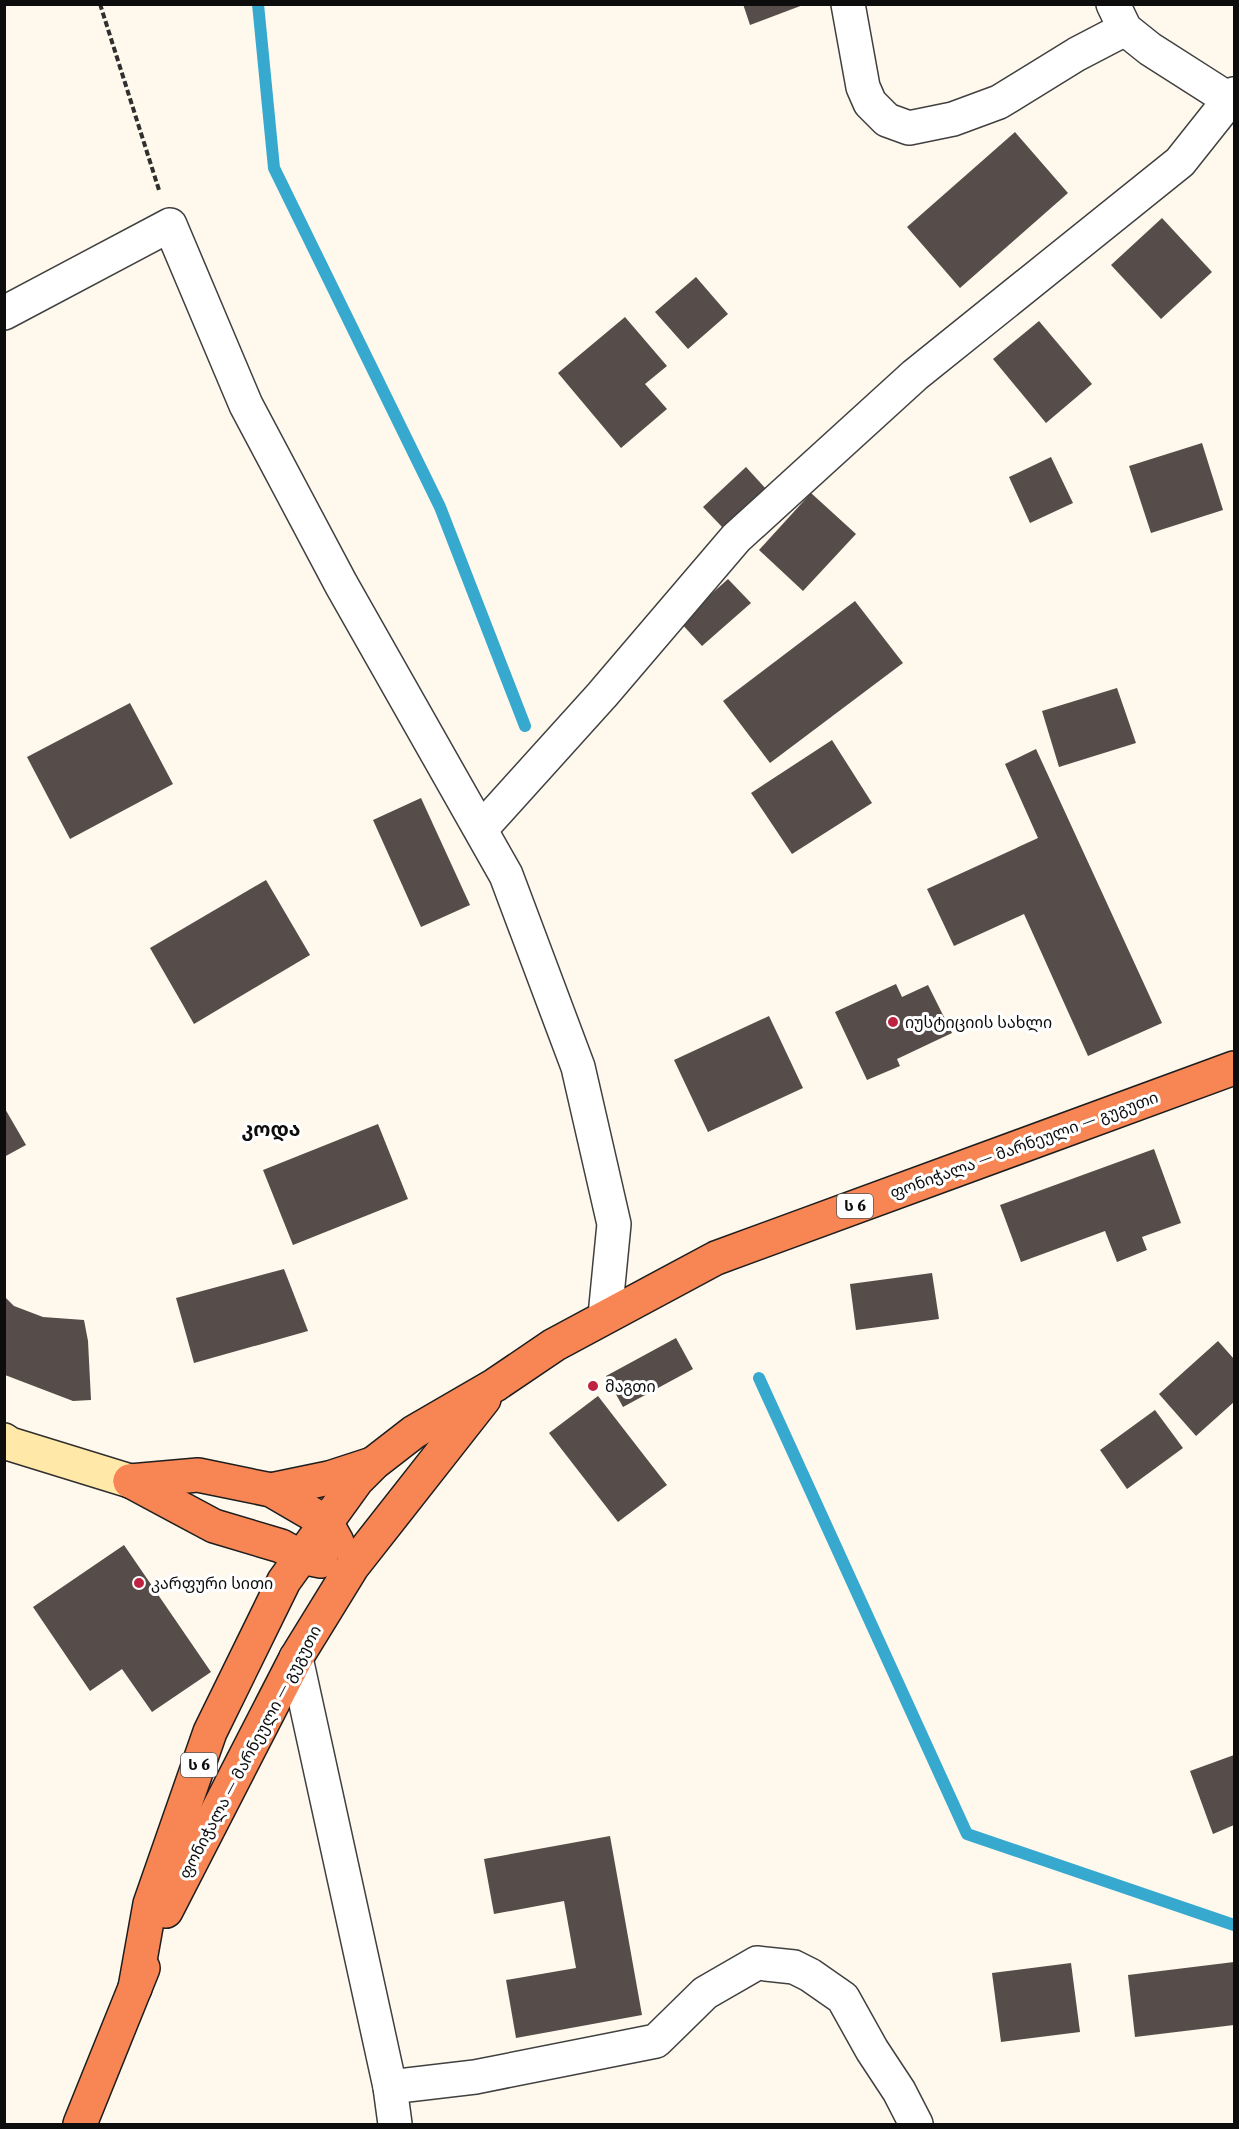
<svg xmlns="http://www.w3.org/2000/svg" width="1239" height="2129" font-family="'Roboto Serif','Noto Sans Georgian',serif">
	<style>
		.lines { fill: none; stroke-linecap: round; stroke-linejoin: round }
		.stream { stroke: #37a9cf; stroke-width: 12 }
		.building { fill: #564c49 }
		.street-casing { stroke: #404040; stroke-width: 36 }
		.secondary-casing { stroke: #2f2f2f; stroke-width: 36 }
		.highway-casing { stroke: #1e1e1e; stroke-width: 36 }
		.path { stroke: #2f2f2f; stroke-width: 4; stroke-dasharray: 6 3; stroke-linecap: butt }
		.street { stroke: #fff; stroke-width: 33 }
		.secondary { stroke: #ffe8a8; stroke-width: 33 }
		.highway { stroke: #f78654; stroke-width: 33 }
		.poi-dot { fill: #bf2342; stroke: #fff; stroke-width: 2 }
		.labels { text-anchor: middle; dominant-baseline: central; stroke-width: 6; stroke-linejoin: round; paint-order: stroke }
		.shield { fill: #fff; stroke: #565656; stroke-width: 1.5 }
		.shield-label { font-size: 15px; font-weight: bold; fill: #0d0d0d }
		.poi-label { font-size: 16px; fill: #0d0d0d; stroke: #fff; text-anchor: start }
		.street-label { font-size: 16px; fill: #0d0d0d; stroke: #fff }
		.quarter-label { font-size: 20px; font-weight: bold; fill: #0d0d0d; stroke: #fff }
	</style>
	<rect width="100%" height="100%" fill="#fff9ed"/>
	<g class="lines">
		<g class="stream">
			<polyline points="258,4 274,168 440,507 525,726"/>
			<polyline points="759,1378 967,1834 1234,1925"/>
		</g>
	</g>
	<g class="building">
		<polygon points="743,4 803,4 803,5 750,25"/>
		<polygon points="1015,132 1068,193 960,288 907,227"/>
		<polygon points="1162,218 1212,272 1161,319 1111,265"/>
		<polygon points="696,277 728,314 688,349 655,312"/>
		<polygon points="625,317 667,366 645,384 667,409 621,448 558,373"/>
		<polygon points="1039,321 1092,384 1046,423 993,359"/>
		<polygon points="1202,443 1223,510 1151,533 1129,466"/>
		<polygon points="1051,457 1073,503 1030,523 1009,477"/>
		<polygon points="746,467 766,489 723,528 703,507"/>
		<polygon points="811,493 856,534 803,591 759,550"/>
		<polygon points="728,579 751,603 702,646 680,622"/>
		<polygon points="855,601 903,663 770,763 723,701"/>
		<polygon points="1117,688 1136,743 1059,767 1042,711"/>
		<polygon points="130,703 173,784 70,839 27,757"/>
		<polygon points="832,740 872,803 792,854 751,793"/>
		<polygon points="1036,749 1162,1023 1088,1056 1024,914 954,946 927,889 1038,838 1005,764"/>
		<polygon points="421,798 470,905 421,927 373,820"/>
		<polygon points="266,880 310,955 194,1024 150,948"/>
		<polygon points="896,984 902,997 928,985 952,1033 897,1059 900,1066 867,1080 835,1012"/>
		<polygon points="769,1016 803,1088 708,1132 674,1060"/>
		<polygon points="4,1107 26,1145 4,1157"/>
		<polygon points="378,1124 408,1199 293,1245 263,1170"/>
		<polygon points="1154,1149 1181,1223 1142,1237 1147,1250 1117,1262 1105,1231 1021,1262 1000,1205"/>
		<polygon points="284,1269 308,1331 194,1363 176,1298"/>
		<polygon points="932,1273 939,1319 856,1330 850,1284"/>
		<polygon points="5,1297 14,1306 43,1317 84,1320 88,1341 91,1400 73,1401 5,1375"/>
		<polygon points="676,1338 693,1369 623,1407 606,1376"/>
		<polygon points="1218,1341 1234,1359 1234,1402 1196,1436 1159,1394"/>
		<polygon points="598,1396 667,1485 618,1522 549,1433"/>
		<polygon points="1155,1410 1183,1448 1127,1489 1100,1450"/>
		<polygon points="124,1545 211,1672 152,1712 122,1669 90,1691 33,1607"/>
		<polygon points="1234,1755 1234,1825 1213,1834 1190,1771"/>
		<polygon points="610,1836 642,2015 516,2038 506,1980 576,1968 564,1901 494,1914 484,1859"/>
		<polygon points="1234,1962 1234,2025 1135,2037 1128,1975"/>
		<polygon points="1071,1963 1080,2032 1001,2042 992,1973"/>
	</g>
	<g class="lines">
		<g class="street-casing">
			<g id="street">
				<polyline points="848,4 863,87 870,103 887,120 909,128 953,119 999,102 1077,54 1125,29"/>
				<polyline points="1113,4 1125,29 1150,49 1230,100"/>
				<polyline points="4,313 170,225 246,405 341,584 506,875 578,1067 614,1224 605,1316"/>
				<polyline points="481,829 602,695 736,538 915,375 1180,162 1234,94"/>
				<polyline points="296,1658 390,2087 395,2124"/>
				<polyline points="390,2087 475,2077 656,2041 705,1993 757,1963 794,1967 810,1975 843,1998 872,2050 899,2091 916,2124"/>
			</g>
		</g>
		<g class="secondary-casing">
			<polyline id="secondary" points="4,1440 10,1444 130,1481"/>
		</g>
		<g class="highway-casing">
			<g id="highway">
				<polyline points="130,1481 198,1475 271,1490 326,1522 337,1542"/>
				<polyline points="130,1481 214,1526 281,1546 301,1557 321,1561"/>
				<polyline points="271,1490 329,1478 372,1464"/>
				<polyline points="166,1911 296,1658 352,1567 484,1399"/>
				<polyline points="135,1988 150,1904 210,1732 284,1581 357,1480 374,1463 414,1432 495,1385 554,1345 716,1258 1234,1068"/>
				<polyline points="80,2124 143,1968"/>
			</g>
		</g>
		<polyline class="path" points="100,4 159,190"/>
		<use href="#street" class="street"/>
		<use href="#secondary" class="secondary"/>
		<use href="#highway" class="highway"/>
	</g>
	<g class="poi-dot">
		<circle cx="893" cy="1022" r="6"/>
		<circle cx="593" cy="1386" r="6"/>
		<circle cx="139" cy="1583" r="6"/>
	</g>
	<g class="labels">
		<g class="shield">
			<rect x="837" y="1194" width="36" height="24" rx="4.5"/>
			<rect x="181" y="1753" width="36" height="24" rx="4.5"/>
		</g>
		<g class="shield-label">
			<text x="855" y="1206">ს 6</text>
			<text x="199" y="1765">ს 6</text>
		</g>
		<g class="poi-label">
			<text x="905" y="1022">იუსტიციის სახლი</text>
			<text x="605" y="1386">მაგთი</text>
			<text x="151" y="1583">კარფური სითი</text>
		</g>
		<g class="street-label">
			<text transform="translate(1024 1145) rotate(-20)">ფონიჭალა — მარნეული — გუგუთი</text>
			<text transform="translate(250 1752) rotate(-62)">ფონიჭალა — მარნეული — გუგუთი</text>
		</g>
		<g class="quarter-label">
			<text x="271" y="1129">კოდა</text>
		</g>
	</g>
	<rect width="1239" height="2129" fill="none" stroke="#0d0d0d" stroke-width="12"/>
</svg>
